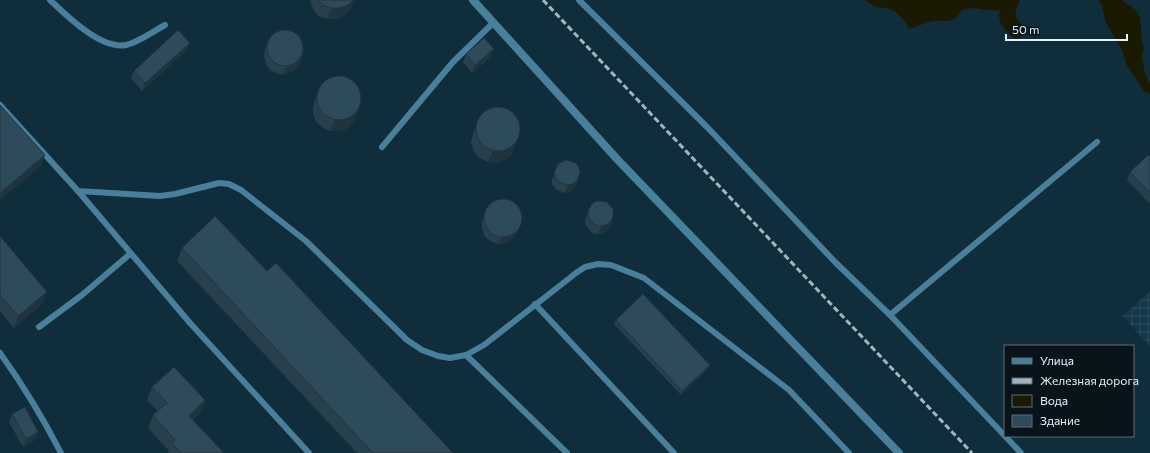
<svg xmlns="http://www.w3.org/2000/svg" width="1150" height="453" font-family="Commissioner,sans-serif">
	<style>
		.industrial { fill: url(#industrial-grid) }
		.water { fill: #1a1a03 }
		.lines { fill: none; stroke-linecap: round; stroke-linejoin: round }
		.lane { stroke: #487f9b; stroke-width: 6 }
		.street { stroke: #487f9b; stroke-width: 8 }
		.rail { stroke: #a0b5c0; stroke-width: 3; stroke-dasharray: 6 3; stroke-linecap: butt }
		.wall { fill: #28404e }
		.shaded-wall { fill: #203440 }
		.building { fill: #2e4b5b; stroke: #203440 }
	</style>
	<defs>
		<pattern id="industrial-grid" width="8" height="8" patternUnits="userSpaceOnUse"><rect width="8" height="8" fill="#12384a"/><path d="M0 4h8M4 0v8" fill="none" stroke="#294c5c"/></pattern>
	</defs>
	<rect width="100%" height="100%" fill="#102d3c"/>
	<polygon class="industrial" points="1150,291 1150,347 1123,316"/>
	<g class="water">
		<path d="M865,0H1020C1009,22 1023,19 1025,34L1017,40C1007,31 996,25 1000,10C986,13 975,5 962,10C952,27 944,18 929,22C922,24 916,27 909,29C906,21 897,11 889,9C877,6 876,9 865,0Z"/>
		<polygon points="1098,0 1122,0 1136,10 1140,18 1142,41 1144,48 1142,57 1145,74 1150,84 1150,94 1144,91 1126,64 1123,52 1105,21 1102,5"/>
	</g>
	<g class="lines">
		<g class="lane">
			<path d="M50,0C67,16 101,50 126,45C139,42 152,32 165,25"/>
			<polyline points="579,0 708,128 835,262 890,315 1005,436"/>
			<polyline points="0,105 78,191 190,323 309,453"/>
			<polyline points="382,147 453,62 493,23"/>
			<polyline points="78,191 160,196 175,194 219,183 229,184 241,190 306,241 407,340 422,350 438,356 450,358 466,355 484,345 576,273 585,267 598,264 611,265 644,278 789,390 849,453"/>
			<polyline points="535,304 674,453"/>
			<polyline points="890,315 1097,142"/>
			<polyline points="39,327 82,295 130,254"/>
			<path d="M0,353C23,385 43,418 61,453"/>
			<polyline points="466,355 567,453"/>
			<polyline points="1005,436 1021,453"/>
		</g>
		<polyline class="street" points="473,0 617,159 899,453"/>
		<polyline class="rail" points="543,0 972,453"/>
	</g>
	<g class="wall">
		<polygon points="310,0 354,0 350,10 344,16 336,19 327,19 319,16 314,11"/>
		<polygon points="268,42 303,54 300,62 296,69 289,73 283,75 276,73 270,70 266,64 264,55 265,50"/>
		<polygon points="187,50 142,91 131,78 134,71"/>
		<polygon points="466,54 491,57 472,73 463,62"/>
		<polygon points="320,86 361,104 356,116 353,122 346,129 338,131 330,131 325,129 317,123 313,114 313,107"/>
		<polygon points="476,126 512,154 506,159 498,163 488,162 480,158 474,152 471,144 472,137"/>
		<polygon points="1150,156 1150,204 1127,180 1130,172"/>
		<polygon points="558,164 580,172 574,189 569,192 565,193 556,190 552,184 552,180"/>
		<polygon points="487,208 522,221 516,235 511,240 506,243 499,244 492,242 485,237 482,229 482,222"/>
		<polygon points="589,209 610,226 607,230 603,233 598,234 592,233 586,226 585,222 586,217"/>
		<polygon points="0,236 43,303 14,328 0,311"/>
		<polygon points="182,248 267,271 453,453 357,453 177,261"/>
		<polygon points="616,320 710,365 708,369 681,395 614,324"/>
		<polygon points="152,387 205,400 200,413 193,420 224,453 168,453 169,451 148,428 153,415 158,411 147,400"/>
		<polygon points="12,414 35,440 23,447 9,422"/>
	</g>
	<g class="shaded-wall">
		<polygon points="353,0 354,0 350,10 344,16 336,19 327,19 331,8"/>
		<polygon points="190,43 187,50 142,91 145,83"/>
		<polygon points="494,49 491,57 472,73 475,65"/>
		<polygon points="303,54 300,62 296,69 289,73 283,75 286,67"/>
		<polygon points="361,104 356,116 353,122 346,129 338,131 330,131 334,120"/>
		<polygon points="520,133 512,154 506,159 498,163 488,162 493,151"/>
		<polygon points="45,155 41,166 0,200 0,193"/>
		<polygon points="577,181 574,189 569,192 565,193 568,185"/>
		<polygon points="613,218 610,226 607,230 603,233 598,234 601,226"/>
		<polygon points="519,227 516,235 511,240 506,243 499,244 502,236"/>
		<polygon points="47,292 43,303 14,328 18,316"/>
		<polygon points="710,365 708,369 681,395 682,391"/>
		<polygon points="205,400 200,413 184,428 189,416"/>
		<polygon points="38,432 35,440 23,447 26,439"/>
	</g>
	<g class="building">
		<polygon points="318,0 353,0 348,5 340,8 331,8 323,5"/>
		<circle cx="285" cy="48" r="18"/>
		<polygon points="178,30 190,43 145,83 134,71"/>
		<polygon points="484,38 494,49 475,65 466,54"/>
		<circle cx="339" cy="98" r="22"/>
		<polygon points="0,105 45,155 0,193"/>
		<circle cx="498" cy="129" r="22"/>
		<polygon points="1148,155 1150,156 1150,193 1130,172"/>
		<polygon points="566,160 576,163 578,166 580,172 577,181 572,184 568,185 559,182 555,177 554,173 558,164"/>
		<circle cx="503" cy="218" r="19"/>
		<polygon points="596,201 600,201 607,202 613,209 613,218 610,222 606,225 601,226 595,225 589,218 588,214 589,209 592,204"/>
		<polygon points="215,216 267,271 276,263 453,453 373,453 182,248"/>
		<polygon points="0,236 47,292 18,316 0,295"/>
		<polygon points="643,294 710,365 682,391 616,320"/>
		<polygon points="174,367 205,400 189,416 224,453 181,453 172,443 175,440 153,415 167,403 152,387"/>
		<polygon points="25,407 38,432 26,439 12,414"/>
	</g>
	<rect x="1004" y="345" width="130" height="92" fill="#08141a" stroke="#5f6d74"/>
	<rect x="1012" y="358" width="20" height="6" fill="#487f9b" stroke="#5f6d74"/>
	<text x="1040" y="365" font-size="12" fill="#e1f2fb">Улица</text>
	<rect x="1012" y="378" width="20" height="6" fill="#a0b5c0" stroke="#5f6d74"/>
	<text x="1040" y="385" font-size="12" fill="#e1f2fb">Железная дорога</text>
	<rect x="1012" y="395" width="20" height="12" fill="#1a1a03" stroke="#5f6d74"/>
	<text x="1040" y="405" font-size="12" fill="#e1f2fb">Вода</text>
	<rect x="1012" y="415" width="20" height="12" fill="#2e4b5b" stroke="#5f6d74"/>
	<text x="1040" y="425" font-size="12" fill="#e1f2fb">Здание</text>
	<path d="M1006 34v6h121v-6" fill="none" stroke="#e1f2fb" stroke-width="2"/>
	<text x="1012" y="34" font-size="12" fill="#e1f2fb" stroke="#08141a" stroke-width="3" paint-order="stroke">50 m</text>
</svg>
